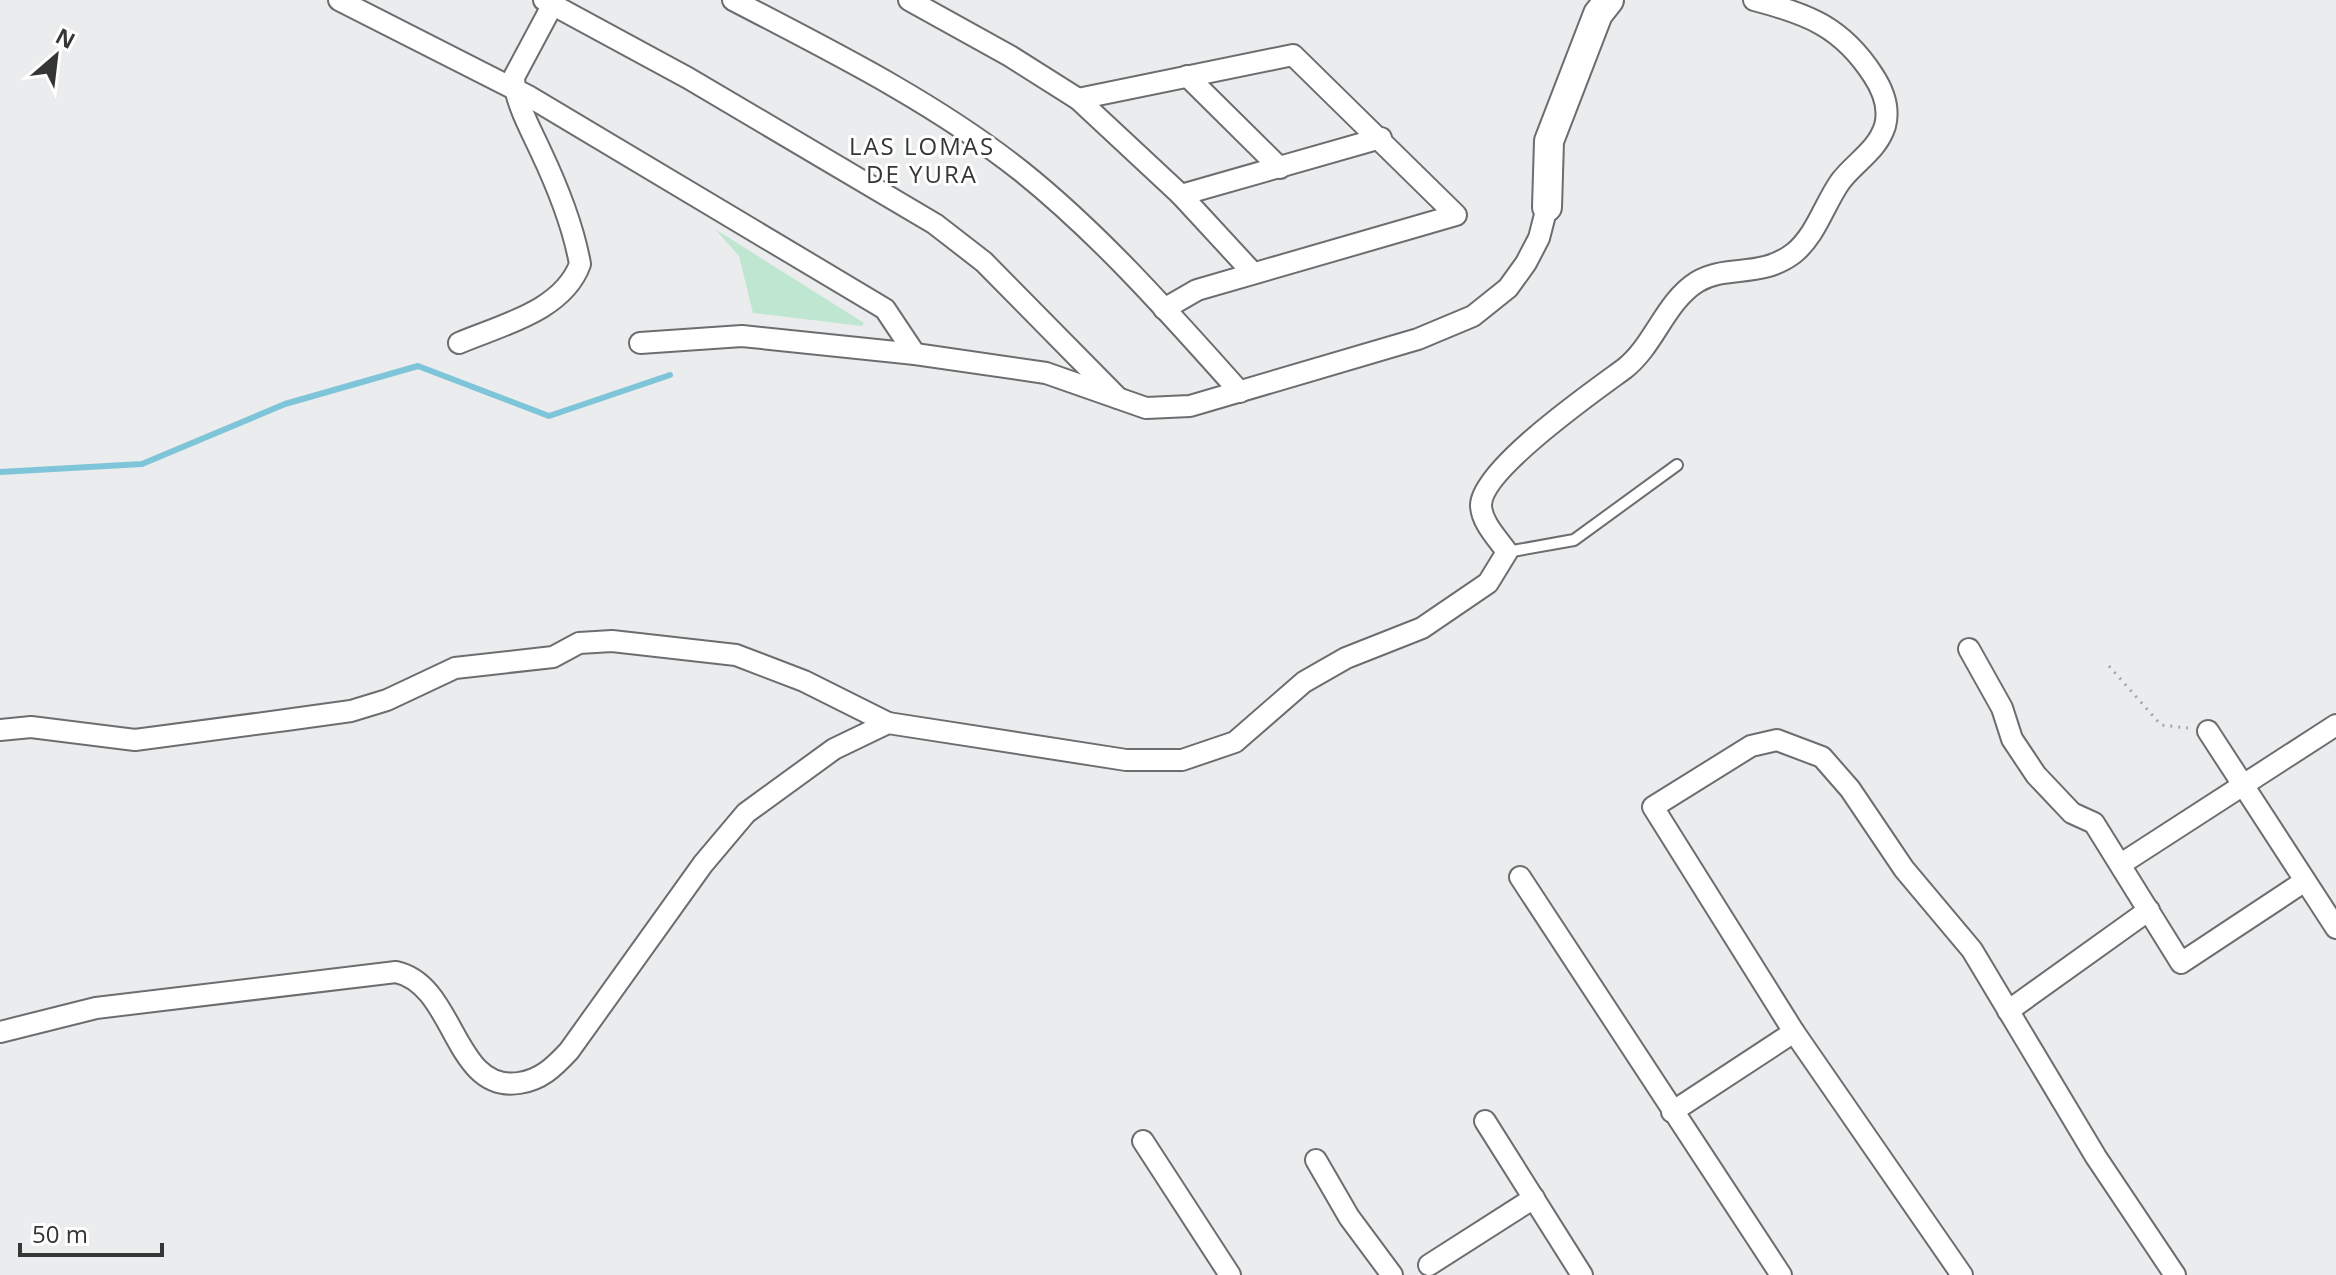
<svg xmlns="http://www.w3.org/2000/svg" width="2336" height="1275" font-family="'Open Sans',sans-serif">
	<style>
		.green { fill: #bfe6d1 }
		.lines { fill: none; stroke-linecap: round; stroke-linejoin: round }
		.stream { stroke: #7fc5d9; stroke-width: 6 }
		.lane-casing { stroke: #6c6d6e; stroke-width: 14 }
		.street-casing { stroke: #6c6d6e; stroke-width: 24 }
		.secondary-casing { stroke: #6c6d6e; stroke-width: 32 }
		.path { stroke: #a4a5a5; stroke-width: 3; stroke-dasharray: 2 6; stroke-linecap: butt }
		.lane { stroke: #fff; stroke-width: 10 }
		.street { stroke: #fff; stroke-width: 20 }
		.secondary { stroke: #fff; stroke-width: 28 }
		.labels { text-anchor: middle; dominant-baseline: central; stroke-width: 6; stroke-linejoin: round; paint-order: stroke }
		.quarter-label { font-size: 24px; letter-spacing: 2px; fill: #353636; stroke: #fff }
	</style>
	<rect width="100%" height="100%" fill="#ebeced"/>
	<polygon class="green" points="715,229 864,323 862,326 753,313 739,256"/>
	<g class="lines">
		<polyline class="stream" points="0,472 142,464 285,404 418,366 549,416 670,375"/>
		<g class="lane-casing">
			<polyline id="lane" points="1507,552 1574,540 1677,465"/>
		</g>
		<g class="street-casing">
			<g id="street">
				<polyline points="339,0 530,97 885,309 915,354"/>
				<polyline points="544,0 688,78 935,224 984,262 1118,398"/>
				<path d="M733,0C831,51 934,102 1021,171C1101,235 1172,316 1240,392"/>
				<polyline points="909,0 1010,56 1078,99 1181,195 1253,273"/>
				<polyline points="1187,76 1280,168"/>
				<polyline points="1078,99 1293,55 1456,215 1197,290 1164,309"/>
				<polyline points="1181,195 1381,138"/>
				<path d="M459,343C501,325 563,311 580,264C573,225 558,188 541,152C531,130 514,100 514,77L553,4"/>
				<polyline points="640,343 742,336 915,354 1046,373 1146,408 1190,406 1418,339 1473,316 1508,288 1526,263 1539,238 1547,207"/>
				<polyline points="1969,649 2002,708 2012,739 2036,775 2072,813 2094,823 2181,963 2305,881"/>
				<polyline points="0,730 31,727 135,740 286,720 351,711 387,700 455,668 553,657 579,643 612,641 736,655 804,681 888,723"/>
				<polyline points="2208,731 2336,928"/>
				<polyline points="2121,864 2336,725"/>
				<polyline points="1520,877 1781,1275"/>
				<polyline points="2008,1011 2149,910"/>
				<path d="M0,1032L96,1008L396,972C456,985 453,1093 519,1083C541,1080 554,1067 569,1051L703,864L746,813L834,749L888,723L1126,760H1182L1235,742L1304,682L1346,658L1422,628L1488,583L1507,552C1498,539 1481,522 1481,505C1482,469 1594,391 1624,369C1654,346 1665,302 1697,282C1727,264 1760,279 1794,253C1816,235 1824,205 1840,182C1855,162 1877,151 1885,126C1890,107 1883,90 1873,75C1842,27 1808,14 1754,0"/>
				<polyline points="1672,1112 1794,1032"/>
				<polyline points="1485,1121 1582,1275"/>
				<polyline points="1143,1141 1230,1275"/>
				<polyline points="1316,1160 1349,1217 1392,1275"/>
				<polyline points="1429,1265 1534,1198"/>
				<polyline points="1962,1275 1794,1032 1653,807 1751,746 1777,740 1822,757 1850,789 1904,869 1972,950 2096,1157 2175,1275"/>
			</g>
		</g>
		<g class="secondary-casing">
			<polyline id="secondary" points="1547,207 1549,141 1598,14 1609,0"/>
		</g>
		<polyline class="path" points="2109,666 2161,725 2188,728"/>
		<use href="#lane" class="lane"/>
		<use href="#street" class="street"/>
		<use href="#secondary" class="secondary"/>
	</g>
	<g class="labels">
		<g class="quarter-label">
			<text x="922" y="145">LAS LOMAS<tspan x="922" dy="28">DE YURA</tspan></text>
		</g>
	</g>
	<g transform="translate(56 56) rotate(28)" stroke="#ffffff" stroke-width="6" paint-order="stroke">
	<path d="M0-6L14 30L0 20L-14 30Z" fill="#353636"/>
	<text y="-12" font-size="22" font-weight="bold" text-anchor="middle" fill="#353636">N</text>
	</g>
	<path d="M20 1243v12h142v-12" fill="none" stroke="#353636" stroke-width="4"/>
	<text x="32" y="1243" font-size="24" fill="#353636" stroke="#ffffff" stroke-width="6" paint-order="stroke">50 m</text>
</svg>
